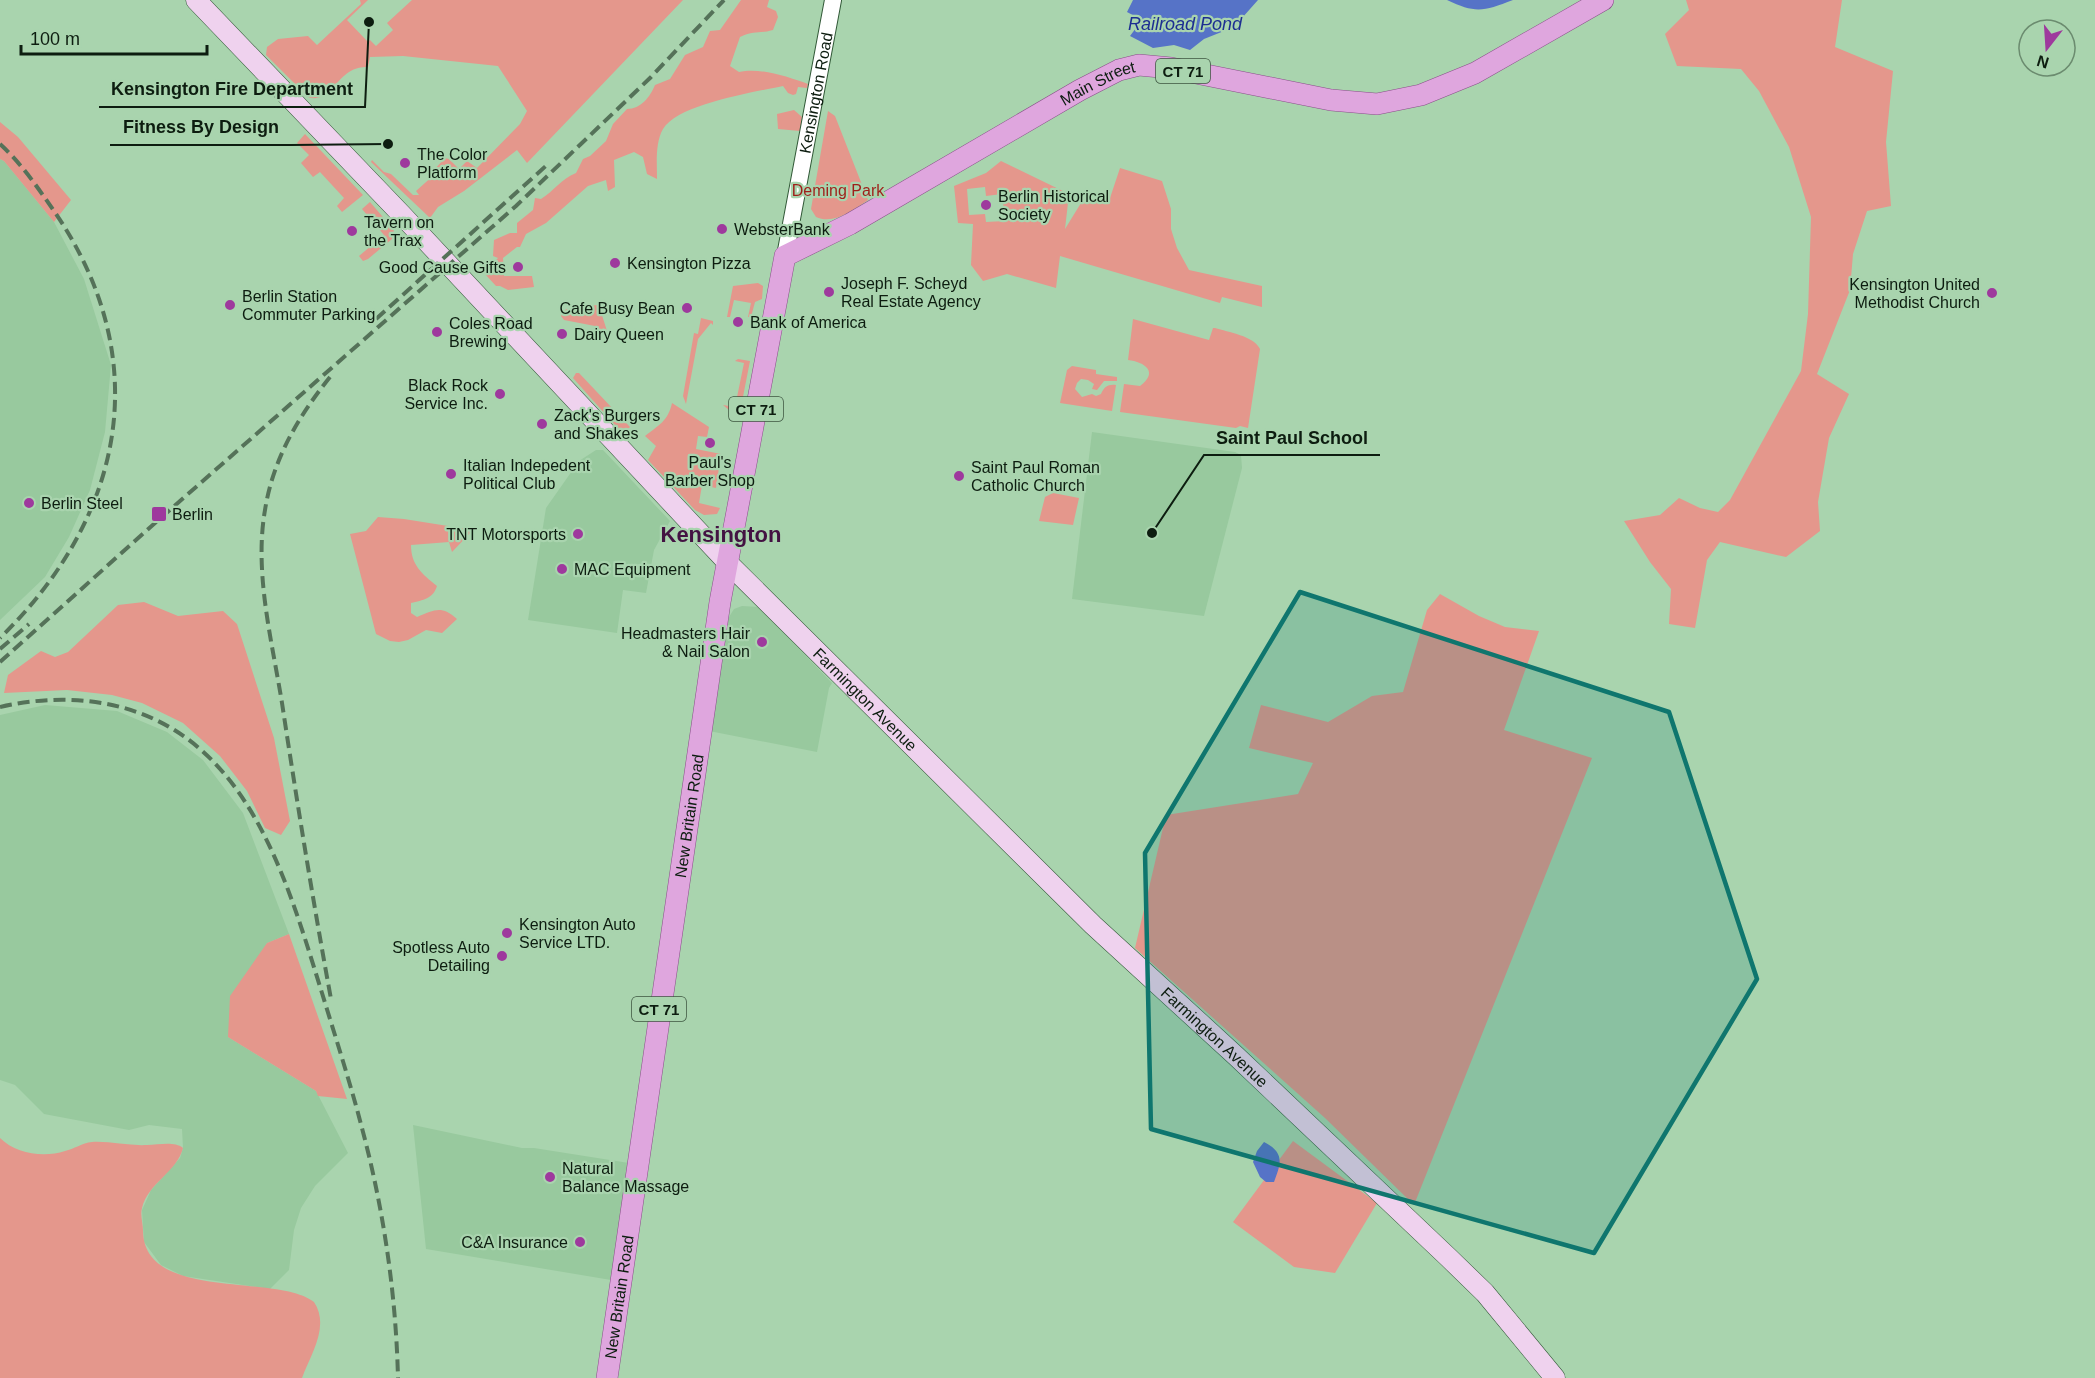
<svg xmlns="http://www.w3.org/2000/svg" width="2095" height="1378" font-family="Arial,sans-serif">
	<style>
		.built { fill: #98c99e }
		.green { fill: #e4978c; fill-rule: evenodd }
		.water { fill: #5673c7 }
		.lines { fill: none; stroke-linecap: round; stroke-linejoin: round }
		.tertiary-casing { stroke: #325938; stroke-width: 18 }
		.secondary-casing { stroke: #325938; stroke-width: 21 }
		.primary-casing { stroke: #884f88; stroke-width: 22 }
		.tertiary { stroke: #fff; stroke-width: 16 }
		.secondary { stroke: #efd2ee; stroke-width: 20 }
		.primary { stroke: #dfa6de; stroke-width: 21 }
		.rail { stroke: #557259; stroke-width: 4; stroke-dasharray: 12 6; stroke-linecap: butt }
		.marked { fill: #0f766e; fill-opacity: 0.2; stroke: #0f766e; stroke-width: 4.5; stroke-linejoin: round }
		.poi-dot { fill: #9e399d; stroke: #a9d4ae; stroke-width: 2 }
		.labels { text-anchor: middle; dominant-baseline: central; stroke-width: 4.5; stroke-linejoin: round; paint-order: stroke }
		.shield { fill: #a9d4ae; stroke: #3c543f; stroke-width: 1.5 }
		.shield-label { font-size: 15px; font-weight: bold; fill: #0d1d10 }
		.street-label { font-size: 16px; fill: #0d1d10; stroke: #a9d4ae }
		.poi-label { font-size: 16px; fill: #0d1d10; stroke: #a9d4ae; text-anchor: start }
		.park-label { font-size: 16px; fill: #9f1f1a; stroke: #a9d4ae }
		.water-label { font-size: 18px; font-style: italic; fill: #1c2e92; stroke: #a9d4ae }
		.district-label { font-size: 22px; font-weight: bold; fill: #431242; stroke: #a9d4ae }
		.leader { fill: none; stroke: #0d1d10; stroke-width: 2 }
		.callout-dot { fill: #0d1d10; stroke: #a9d4ae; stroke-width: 2 }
		.callout-label { font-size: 18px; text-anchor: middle; font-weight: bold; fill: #0d1d10; stroke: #a9d4ae; stroke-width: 4.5; stroke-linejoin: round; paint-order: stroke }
	</style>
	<rect width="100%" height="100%" fill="#a9d4ae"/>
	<g class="built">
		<polygon points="0,159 4,161 54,222 84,279 111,365 105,432 90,490 69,537 45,577 0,620"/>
		<polygon points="1092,432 1235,452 1241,455 1242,468 1204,616 1072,599"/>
		<polygon points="596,450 603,450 670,521 654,550 646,593 623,590 617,633 528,620 546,508 579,461"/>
		<polygon points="742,606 759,607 832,683 829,688 817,752 709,731 729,617 734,609"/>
		<polygon points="45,705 117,711 167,732 203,760 243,813 289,934 267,943 228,1037 316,1091 348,1153 315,1186 301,1208 294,1230 289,1270 270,1289 183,1276 161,1265 144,1242 142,1210 151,1190 180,1158 183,1148 182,1129 149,1125 129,1130 44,1114 15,1085 0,1080 0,715"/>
		<polygon points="413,1125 522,1148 534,1148 629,1163 611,1280 426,1249"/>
	</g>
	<g class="green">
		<path d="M360,0H368L347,20L368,42L370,40L376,46L393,30L387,23L412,0H683L527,163L517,150L464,191L438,207L430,218L371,162L372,160L384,172L391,174L413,195H419L416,191L435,174L433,171L445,158L449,159L459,169L467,161L477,168L520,124L527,111L498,66L403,56L370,57L368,67C361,67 355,68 349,72C336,80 325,104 308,97L266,55L267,47L278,39L308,36L317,45L361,4Z"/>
		<path d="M741,0H769L767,7L776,11L778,17L773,30C759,34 755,30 740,37L730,66L739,72C760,67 788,77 808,84L807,88L798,87L796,94L793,95L788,93L783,86C755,92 678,104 663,129C655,143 657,163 657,179L647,174L643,157L634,152L614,160L615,187L608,191L606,180L588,186L546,223L526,234L520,247H517L503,258L504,276H532L534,287L508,290L500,286H496L484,273L498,258L493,256L494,240L510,233H517V223L533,210L535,198L541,199C554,191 561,179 576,173L583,159L590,156L606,141L613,124L627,109C641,109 650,97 655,85L670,79L685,55L703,47L710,31L720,30Z"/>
		<polygon points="1686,0 1842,0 1835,47 1893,71 1886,142 1891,206 1867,211 1853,254 1850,290 1817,374 1849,394 1829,438 1818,502 1820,531 1786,557 1720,542 1707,560 1695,628 1669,624 1671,589 1650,562 1624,521 1660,515 1679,498 1700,508 1718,512 1730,500 1801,371 1808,314 1811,217 1789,147 1759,91 1741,69 1677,66 1665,34 1689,10"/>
		<polygon points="794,110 802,117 800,131 778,129 777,114"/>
		<path d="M828,111L835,116L868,200C853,210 834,225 816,217L811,209Z"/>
		<polygon points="0,122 18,137 71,200 54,222 4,161 0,159"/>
		<polygon points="305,134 363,195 342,212 337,206 344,198 320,172 313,177 301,163 309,155 297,143"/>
		<path d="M1001,161L1069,194L1065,229L1081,203H1096L1110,198L1120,168L1162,181L1171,209V229L1177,248L1189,270L1262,286V307L1222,297L1220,303L1060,256L1056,288L1007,274L983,281L971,265L973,224L958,223L954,186L986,173ZM985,187L986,196L1002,194L1005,221L986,222L985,214L969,215L967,189Z"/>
		<polygon points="370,202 394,230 392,239 368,259 363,261 359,256 384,235 362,209"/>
		<polygon points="758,283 763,286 762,299 755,302 751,317 748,317 751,303 734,300 730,317 727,317 733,286"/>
		<polygon points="597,305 601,312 607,331 603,334 595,326 564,320 561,316 563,311 567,309"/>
		<polygon points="701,318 713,321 713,325 711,323 698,339 686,404 683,396 694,333 698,334"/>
		<path d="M1133,319L1209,340L1213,328H1215C1228,332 1254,336 1260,349L1248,428L1240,426L1236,428L1120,412L1124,384L1140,386C1159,372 1145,362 1128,360Z"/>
		<polygon points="738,359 750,361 740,412 729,410 723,405 735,407 744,363 735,361"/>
		<path d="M1072,366L1096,370V374L1117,377V381H1104L1097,390L1092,389L1094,384L1088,380L1081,379L1077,383L1075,389L1082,397L1092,394L1096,396L1101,394C1104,387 1108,384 1116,385L1112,411L1060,403L1067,370Z"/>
		<polygon points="576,373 579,373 630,427 623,434 573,378"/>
		<path d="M672,403L709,427L707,437L698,436L696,449L721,454L716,488L702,485L699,503L720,508L717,514L704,515L695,510L648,460L656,446L645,436C659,425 668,421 672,403Z"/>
		<polygon points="1053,493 1079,498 1073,525 1039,521 1045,497"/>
		<path d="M378,517L404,519L473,530L452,552L449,542L411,545C411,565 422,574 437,586C433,599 423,600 411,603V613L417,617C435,610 441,605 457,619L442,633L426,630L408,640L399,642L390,641L376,634L350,534L366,531Z"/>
		<polygon points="1440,594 1479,616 1505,627 1539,631 1504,730 1592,758 1414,1205 1325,1118 1135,948 1166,815 1298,794 1313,763 1249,748 1261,705 1328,722 1372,696 1403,692 1427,610"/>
		<polygon points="144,602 178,616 223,611 237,624 274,738 290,821 281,835 265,828 247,791 220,756 183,723 142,703 112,695 67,690 4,693 8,675 41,651 55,657 68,652 118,605"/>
		<polygon points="289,934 347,1099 318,1096 316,1091 228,1037 230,996 267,943"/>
		<path d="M0,1138C16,1154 44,1158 65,1151C74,1149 82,1143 92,1142C110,1141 129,1146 147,1145C159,1145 174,1141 183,1148C177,1172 148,1183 142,1208C140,1215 143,1223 143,1231C144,1302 277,1273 314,1302C330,1326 311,1354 302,1378H0Z"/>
		<polygon points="1293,1141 1377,1203 1335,1273 1294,1267 1233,1222"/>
	</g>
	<g class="water">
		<polygon points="1133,0 1258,0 1234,27 1204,39 1190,50 1174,45 1153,48 1130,36 1142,20 1127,12"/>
		<path d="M1447,0H1513C1484,11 1476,14 1447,0Z"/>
		<path d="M1264,1142C1285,1153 1281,1163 1274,1182H1266L1260,1177L1253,1162L1257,1151Z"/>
	</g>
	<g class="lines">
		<g class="tertiary-casing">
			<g id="tertiary">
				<path id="s1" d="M785,256L833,0"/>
			</g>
		</g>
		<g class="secondary-casing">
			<g id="secondary">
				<path id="s2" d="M196,0L402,215L727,562L1093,925L1236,1056L1449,1258L1485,1293L1555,1378"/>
			</g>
		</g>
		<g class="primary-casing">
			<g id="primary">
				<path id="s3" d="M607,1378L720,602L785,256L850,224L1080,90L1119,70L1139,65L1171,68L1331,100L1377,104L1421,95L1475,73L1603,0"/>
			</g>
		</g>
		<use href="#tertiary" class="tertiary"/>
		<use href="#secondary" class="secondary"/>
		<use href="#primary" class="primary"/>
		<g class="rail">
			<path d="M0,144C21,163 38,188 54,211C156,359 125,516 0,638"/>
			<polyline points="376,319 548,164"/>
			<path d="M330,377C298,417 273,459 265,510C254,573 272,641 282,703C297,802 313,901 331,999"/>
			<polyline points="0,649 29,624"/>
			<polyline points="0,662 155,523 516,206 650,78 724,0"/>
			<path d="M0,707C70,691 144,700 200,749C268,808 296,910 322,993C336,1039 351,1085 363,1132C384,1212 396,1295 398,1378"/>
		</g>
	</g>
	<path class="marked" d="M1300,592L1669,712L1757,979L1594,1253L1151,1129L1145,853Z"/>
	<g class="poi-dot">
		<circle cx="405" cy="163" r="6"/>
		<circle cx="986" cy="205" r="6"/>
		<circle cx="722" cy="229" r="6"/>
		<circle cx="352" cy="231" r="6"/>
		<circle cx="615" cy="263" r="6"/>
		<circle cx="518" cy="267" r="6"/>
		<circle cx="829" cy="292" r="6"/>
		<circle cx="1992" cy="293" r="6"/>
		<circle cx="230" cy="305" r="6"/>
		<circle cx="687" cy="308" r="6"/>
		<circle cx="738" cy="322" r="6"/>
		<circle cx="437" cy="332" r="6"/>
		<circle cx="562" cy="334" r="6"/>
		<circle cx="500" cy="394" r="6"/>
		<circle cx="542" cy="424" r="6"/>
		<circle cx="710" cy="443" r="6"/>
		<circle cx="451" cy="474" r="6"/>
		<circle cx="959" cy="476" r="6"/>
		<circle cx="29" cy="503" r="6"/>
		<rect x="151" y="506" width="16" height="16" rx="3"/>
		<circle cx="578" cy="534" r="6"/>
		<circle cx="562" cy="569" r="6"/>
		<circle cx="762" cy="642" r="6"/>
		<circle cx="507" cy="933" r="6"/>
		<circle cx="502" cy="956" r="6"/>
		<circle cx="550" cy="1177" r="6"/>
		<circle cx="580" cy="1242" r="6"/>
	</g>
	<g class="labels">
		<g class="shield">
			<rect x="1156" y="59" width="54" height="24" rx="4.5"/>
			<rect x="729" y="397" width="54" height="24" rx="4.5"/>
			<rect x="632" y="997" width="54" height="24" rx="4.5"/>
		</g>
		<g class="shield-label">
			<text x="1183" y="71">CT 71</text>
			<text x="756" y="409">CT 71</text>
			<text x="659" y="1009">CT 71</text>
		</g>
		<g class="street-label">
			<text stroke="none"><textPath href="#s3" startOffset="1494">Main Street</textPath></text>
			<text stroke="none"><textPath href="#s1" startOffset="166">Kensington Road</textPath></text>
			<text stroke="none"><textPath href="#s2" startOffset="968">Farmington Avenue</textPath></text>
			<text stroke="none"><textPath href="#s3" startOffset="568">New Britain Road</textPath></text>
			<text stroke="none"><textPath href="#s2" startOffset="1454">Farmington Avenue</textPath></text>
			<text stroke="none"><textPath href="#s3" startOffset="82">New Britain Road</textPath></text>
		</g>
		<g class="poi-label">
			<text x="417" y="154">The Color<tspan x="417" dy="18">Platform</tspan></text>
			<text x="998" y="196">Berlin Historical<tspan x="998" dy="18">Society</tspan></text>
			<text x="364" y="222">Tavern on<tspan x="364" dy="18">the Trax</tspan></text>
			<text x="734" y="229">WebsterBank</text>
			<text x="627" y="263">Kensington Pizza</text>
			<text x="506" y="267" text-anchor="end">Good Cause Gifts</text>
			<text x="841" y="283">Joseph F. Scheyd<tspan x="841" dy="18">Real Estate Agency</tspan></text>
			<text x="1980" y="284" text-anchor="end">Kensington United<tspan x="1980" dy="18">Methodist Church</tspan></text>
			<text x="242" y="296">Berlin Station<tspan x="242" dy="18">Commuter Parking</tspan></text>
			<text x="675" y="308" text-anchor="end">Cafe Busy Bean</text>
			<text x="750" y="322">Bank of America</text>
			<text x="449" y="323">Coles Road<tspan x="449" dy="18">Brewing</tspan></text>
			<text x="574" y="334">Dairy Queen</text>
			<text x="488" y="385" text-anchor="end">Black Rock<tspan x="488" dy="18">Service Inc.</tspan></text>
			<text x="554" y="415">Zack's Burgers<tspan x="554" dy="18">and Shakes</tspan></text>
			<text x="710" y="462" text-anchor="middle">Paul's<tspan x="710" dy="18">Barber Shop</tspan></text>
			<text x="463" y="465">Italian Indepedent<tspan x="463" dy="18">Political Club</tspan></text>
			<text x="971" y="467">Saint Paul Roman<tspan x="971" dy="18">Catholic Church</tspan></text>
			<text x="41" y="503">Berlin Steel</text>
			<text x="172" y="514">Berlin</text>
			<text x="566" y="534" text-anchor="end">TNT Motorsports</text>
			<text x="574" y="569">MAC Equipment</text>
			<text x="750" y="633" text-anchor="end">Headmasters Hair<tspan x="750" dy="18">&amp; Nail Salon</tspan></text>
			<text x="519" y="924">Kensington Auto<tspan x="519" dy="18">Service LTD.</tspan></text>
			<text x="490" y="947" text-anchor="end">Spotless Auto<tspan x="490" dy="18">Detailing</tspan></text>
			<text x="562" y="1168">Natural<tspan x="562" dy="18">Balance Massage</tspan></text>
			<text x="568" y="1242" text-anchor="end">C&amp;A Insurance</text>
		</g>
		<g class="park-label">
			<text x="838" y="190">Deming Park</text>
		</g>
		<g class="water-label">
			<text x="1185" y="24">Railroad Pond</text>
		</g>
		<g class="district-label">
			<text x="721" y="534">Kensington</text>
		</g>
	</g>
	<path class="leader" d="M369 22L365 107H99M388 144L291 145H110M1152 533L1204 455H1380"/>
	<g class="callout-dot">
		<circle cx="369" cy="22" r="6"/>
		<circle cx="388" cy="144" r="6"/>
		<circle cx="1152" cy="533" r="6"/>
	</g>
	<g class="callout-label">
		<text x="232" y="95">Kensington Fire Department</text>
		<text x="201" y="133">Fitness By Design</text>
		<text x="1292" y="444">Saint Paul School</text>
	</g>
	<g transform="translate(2047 48) rotate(197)"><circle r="28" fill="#a9d4ae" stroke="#6b8b6f" stroke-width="1.5"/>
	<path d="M0-4.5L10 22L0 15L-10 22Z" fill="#9e399d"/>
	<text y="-9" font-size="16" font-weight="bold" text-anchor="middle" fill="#0d1d10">N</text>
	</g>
	<path d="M21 45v9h186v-9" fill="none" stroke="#0d1d10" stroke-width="3"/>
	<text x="30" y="45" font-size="18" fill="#0d1d10" stroke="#a9d4ae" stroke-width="4.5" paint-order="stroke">100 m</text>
</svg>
